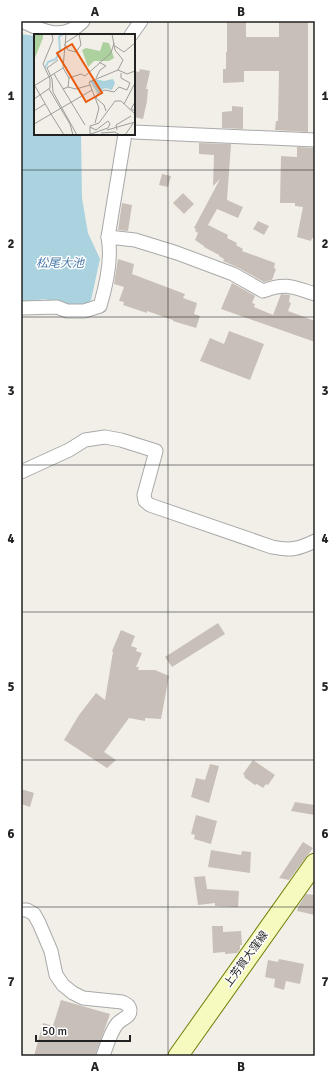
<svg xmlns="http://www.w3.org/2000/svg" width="336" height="1077" font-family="Signika,'Noto Sans JP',sans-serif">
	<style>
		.water { fill: #aad3df }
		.building { fill: #c7bfb8 }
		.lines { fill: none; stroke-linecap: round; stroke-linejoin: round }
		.minor-casing { stroke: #a9a9a9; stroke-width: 15 }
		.secondary-casing { stroke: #707d05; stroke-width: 21 }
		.minor { stroke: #fff; stroke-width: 13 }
		.secondary { stroke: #f7fabf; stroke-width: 19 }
		.grid { fill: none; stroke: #222; stroke-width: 1; stroke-opacity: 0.55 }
		.labels { text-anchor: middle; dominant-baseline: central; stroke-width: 3; stroke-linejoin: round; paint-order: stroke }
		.street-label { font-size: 11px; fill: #222; stroke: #fff }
		.water-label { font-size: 12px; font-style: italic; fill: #4a7aab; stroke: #fff }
		.inset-river { fill: none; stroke: #aad3df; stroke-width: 2 }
		.inset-road { fill: none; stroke: #9f9d99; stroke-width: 1 }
		.view { fill: #e8590c; fill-opacity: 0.15; stroke: #e8590c; stroke-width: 2 }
		.inset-edge { fill: none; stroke: #222; stroke-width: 2 }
		.neatline { fill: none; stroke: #222; stroke-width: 1.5 }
		.grid-label { font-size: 13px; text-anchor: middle; font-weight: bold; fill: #222 }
	</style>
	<rect width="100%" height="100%" fill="#f2efe9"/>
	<polygon class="water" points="21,34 35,36 35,134 81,134 82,198 88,233 100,259 90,305 77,308 45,299 21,302"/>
	<g class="building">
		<polygon points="227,21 246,21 246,37 279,37 279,21 308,21 308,132 275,130 276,121 278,121 279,71 244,71 244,82 223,83 223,69 226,69 226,52 227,52"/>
		<polygon points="140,69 150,71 146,89 148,89 147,101 143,119 134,117 134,71 139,72"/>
		<polygon points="232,106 243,107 243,129 222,128 222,112 232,111"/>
		<polygon points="199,143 231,144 227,200 243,207 238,218 217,209 208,225 228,235 227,238 237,243 236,245 243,249 242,251 275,263 274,268 276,269 272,280 264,282 237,267 223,261 224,259 219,256 219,255 204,247 204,246 195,240 198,233 195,231 196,229 194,228 220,179 213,186 214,155 199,154"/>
		<polygon points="297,147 315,148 315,239 312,238 311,241 297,237 303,207 295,206 295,203 280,203 281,156 297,157"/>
		<polygon points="162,174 171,176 168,187 159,185"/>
		<polygon points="183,193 194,204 184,214 173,203"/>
		<polygon points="122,203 132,205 128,231 118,230"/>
		<polygon points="258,221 269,226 264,235 253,229"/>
		<polygon points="118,259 134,264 132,274 185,294 183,298 197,303 194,314 200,316 196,328 173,321 173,320 147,311 147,313 123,305 124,302 119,301 124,287 114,284"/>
		<polygon points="232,283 255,296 252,303 255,304 254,307 273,315 281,294 290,295 289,302 291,303 288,311 315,321 315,342 221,309"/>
		<polygon points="229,331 264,344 250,380 200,361 210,338 224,344"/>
		<polygon points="218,623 225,634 172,667 165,657"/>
		<polygon points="121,630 135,636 131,646 137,648 136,651 142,653 136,667 139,667 138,670 155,670 169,676 161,719 145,718 145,721 129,718 104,752 116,760 107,768 64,740 79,715 96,693 105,700 113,652 112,651"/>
		<polygon points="253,760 275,775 268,785 266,784 263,788 257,784 255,785 244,777 245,776 243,774"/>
		<polygon points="210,764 219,766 209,803 191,797 196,778 205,780"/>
		<polygon points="21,789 34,793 30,807 21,804"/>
		<polygon points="295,802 315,805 315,815 291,811"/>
		<polygon points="196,815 217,821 211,844 194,839 195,835 191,834"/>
		<polygon points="303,842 313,848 289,880 279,878"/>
		<polygon points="211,850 241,855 242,851 251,852 250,873 208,867"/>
		<polygon points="205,876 207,889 239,891 238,907 215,906 215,903 198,905 194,877"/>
		<polygon points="306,894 315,895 315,915 297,911 299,905"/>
		<polygon points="212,926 223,926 223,932 241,931 242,945 240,945 240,949 237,953 225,954 225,952 213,953"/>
		<polygon points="279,959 304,964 300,984 286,981 284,990 274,987 275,979 265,977 268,960 278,962"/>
		<polygon points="61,1000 110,1014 95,1056 34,1056 43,1023 53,1026"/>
	</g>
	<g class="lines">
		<g class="minor-casing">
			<g id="minor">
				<path d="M22,21C44,32 64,41 83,21"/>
				<polyline points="131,35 141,21"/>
				<polyline points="134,132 315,140"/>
				<path d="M108,237L135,240L177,253L233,274L263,291C286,282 293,287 315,294"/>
				<path d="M21,308L57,307L67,311H84L100,306C106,286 112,257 108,237L125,134"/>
				<path d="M21,472L69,450L85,440L105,437L121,440L156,451L144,495L145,501L150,505L272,547C290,551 299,549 315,541"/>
				<path d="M21,910H27L34,914L39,923L51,951L56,975L63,985L73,993L83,998L122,1002C126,1004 130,1005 130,1011C130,1017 121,1019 117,1024C110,1033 107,1045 103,1056"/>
			</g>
		</g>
		<g class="secondary-casing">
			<polyline id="secondary" points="178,1056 315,863"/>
		</g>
		<use href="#minor" class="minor"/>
		<use href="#secondary" class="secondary"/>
	</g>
	<path class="grid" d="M168,21V1056M21,170H315M21,317H315M21,465H315M21,612H315M21,760H315M21,907H315"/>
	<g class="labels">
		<g class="street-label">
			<text transform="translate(246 959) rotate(-54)">上芳賀大窪線</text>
		</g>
		<g class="water-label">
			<text x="60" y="263">松尾大池</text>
		</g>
	</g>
	<g transform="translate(34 34)">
		<rect width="101" height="101" fill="#f2efe9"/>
		<path d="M0,0H9V4L0,26ZM69,8L75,9L80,24L75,27H60L54,33L48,16L52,14L66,17Z" fill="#add19e"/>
		<path d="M60,45L70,47L79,45L81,49L78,56L71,54L63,59L56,47Z" fill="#aad3df"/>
		<path class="inset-river" d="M11,34L14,28L22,25L26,16L25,3L29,0"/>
		<path class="inset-road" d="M78,0L81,16L89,26L84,36L93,40L101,37M31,9L45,0M31,10L34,16L42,18L47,11L45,0M81,12L90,18L101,9M24,26L13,34L18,45L19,58L43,101M29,34L35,44L34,53M20,40L51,91M35,44L47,40L51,42L77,19L80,9M62,44L66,36L72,32L65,28M0,52L29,34L32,0M1,52L17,80M15,55L36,90L39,101M29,55L34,53L42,55L56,51M62,64L64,59L71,56L80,58L85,53L93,56L96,49L87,44V39M62,64L70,71L72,77M0,65L16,54V45L9,30L19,6L18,0M101,68L97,75L101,77M90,70L101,49M0,77L11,70M17,80L30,101M61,89L65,74L55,48L84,36M0,90L58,56M73,96L101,88M83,96L82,91L97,82M67,99L81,98L86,101M56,100V92L65,89L81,67H87L101,80M54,101L74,94L76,90L74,87L62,96L56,93M91,101L100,88"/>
		<path class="view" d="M38,10L68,59L52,68L23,19Z"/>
		<rect width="101" height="101" class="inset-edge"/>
	</g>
	<rect width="336" height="1077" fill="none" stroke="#ffffff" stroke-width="44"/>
	<path d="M36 1035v6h94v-6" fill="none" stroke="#222222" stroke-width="2"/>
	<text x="42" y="1035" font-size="12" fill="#222222" stroke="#ffffff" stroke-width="3" paint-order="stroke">50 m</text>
	<rect x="22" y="22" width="292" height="1033" class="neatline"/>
	<g class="grid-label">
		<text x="95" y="16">A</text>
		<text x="241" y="16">B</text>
		<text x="11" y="100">1</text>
		<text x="325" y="100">1</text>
		<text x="11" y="248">2</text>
		<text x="325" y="248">2</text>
		<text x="11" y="395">3</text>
		<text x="325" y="395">3</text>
		<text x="11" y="543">4</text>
		<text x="325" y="543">4</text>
		<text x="11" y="691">5</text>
		<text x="325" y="691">5</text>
		<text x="11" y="838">6</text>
		<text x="325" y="838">6</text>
		<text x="11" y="986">7</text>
		<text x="325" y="986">7</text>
		<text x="95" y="1071">A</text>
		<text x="241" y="1071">B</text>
	</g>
</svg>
